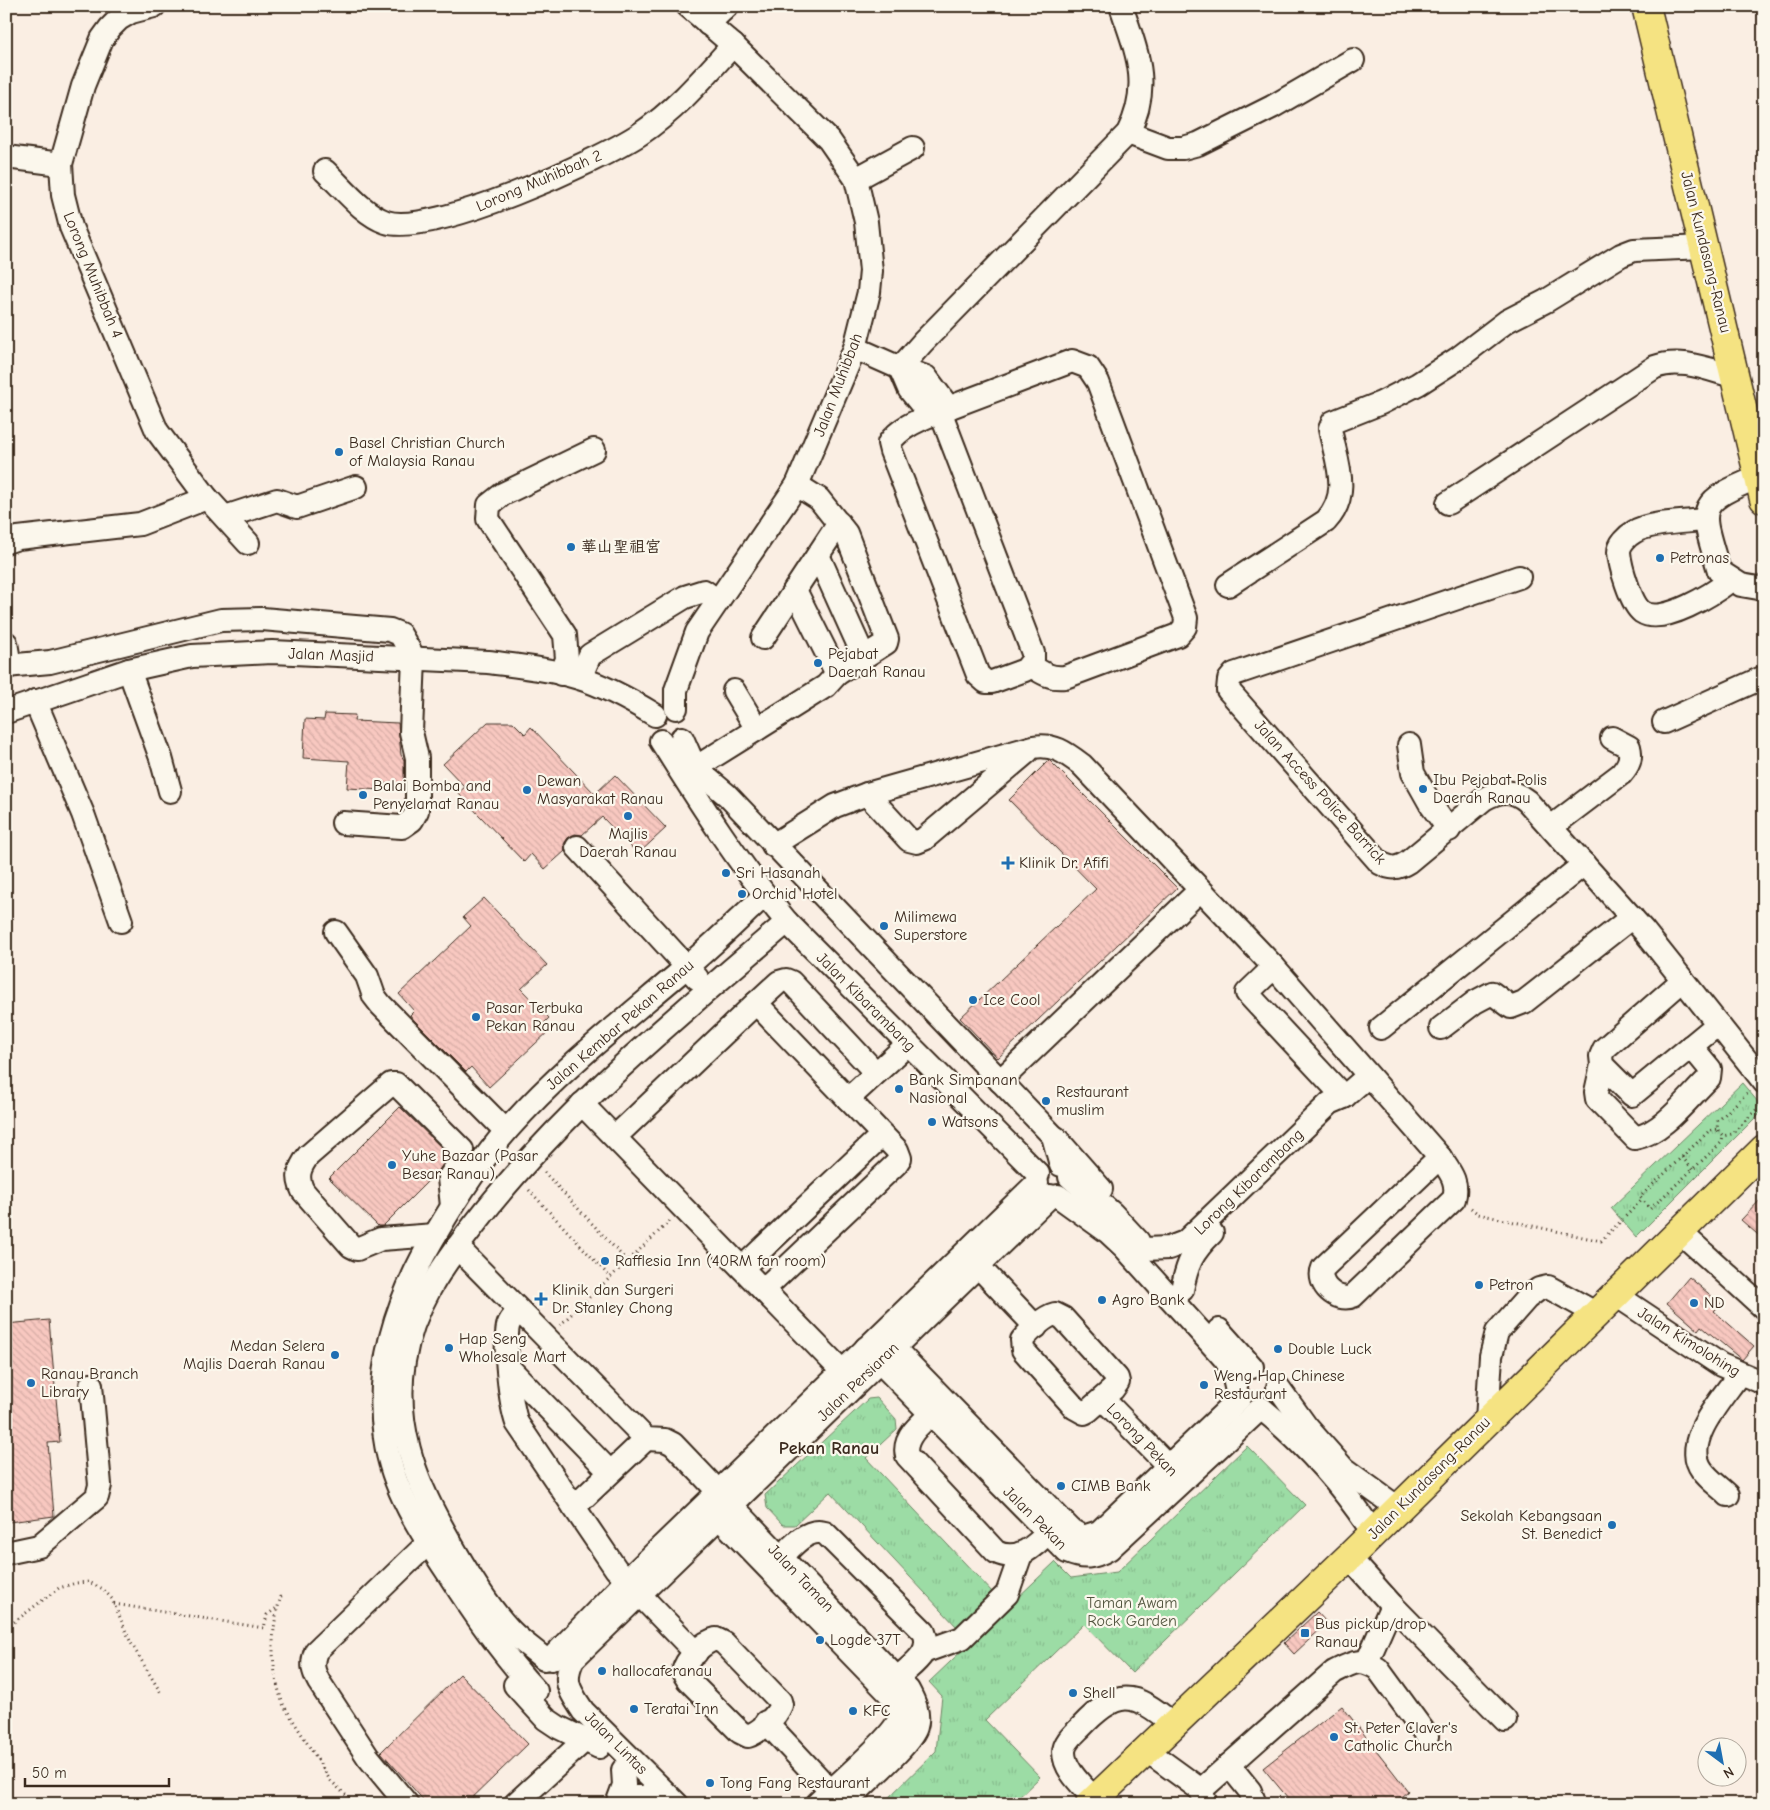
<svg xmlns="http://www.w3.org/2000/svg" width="1770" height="1810" font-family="'Comic Neue','LXGW WenKai TC',sans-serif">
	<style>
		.park { fill: url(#park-tufts); stroke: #6c8362 }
		.building { fill: url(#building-back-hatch); stroke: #3b2a1e }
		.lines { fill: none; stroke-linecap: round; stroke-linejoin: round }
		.minor-casing { stroke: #3b2a1e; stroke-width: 26 }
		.highway-casing { stroke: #3b2a1e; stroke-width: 31 }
		.path { stroke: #3b2a1e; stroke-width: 3; stroke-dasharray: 1 4; stroke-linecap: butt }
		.minor { stroke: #fbf7ec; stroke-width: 22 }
		.highway { stroke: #f5e382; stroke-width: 28 }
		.poi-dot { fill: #1f6fb2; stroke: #fbf7ec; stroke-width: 2 }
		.labels { text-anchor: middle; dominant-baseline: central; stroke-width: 4.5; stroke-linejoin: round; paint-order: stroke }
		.street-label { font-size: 16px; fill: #3b2a1e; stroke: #fbf7ec }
		.poi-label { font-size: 16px; fill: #3b2a1e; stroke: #fbf7ec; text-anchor: start }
		.park-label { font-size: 16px; fill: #535640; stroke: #fbf7ec }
		.neighbourhood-label { font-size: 18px; font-weight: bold; fill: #3b2a1e; stroke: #fbf7ec }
	</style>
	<defs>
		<pattern id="park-tufts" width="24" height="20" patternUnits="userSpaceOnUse" patternTransform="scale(1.25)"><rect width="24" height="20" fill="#9cdca5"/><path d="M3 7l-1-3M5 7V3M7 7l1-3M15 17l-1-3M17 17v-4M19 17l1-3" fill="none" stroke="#87bd8e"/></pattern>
		<pattern id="building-back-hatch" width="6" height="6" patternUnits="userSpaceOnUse" patternTransform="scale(1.25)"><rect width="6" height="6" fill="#f8c8c0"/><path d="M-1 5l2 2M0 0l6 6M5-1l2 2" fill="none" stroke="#d6aca5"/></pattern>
	</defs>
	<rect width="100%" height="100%" fill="#faeee3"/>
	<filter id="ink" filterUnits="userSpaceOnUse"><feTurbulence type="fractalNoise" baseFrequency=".02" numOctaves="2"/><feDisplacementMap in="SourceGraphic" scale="10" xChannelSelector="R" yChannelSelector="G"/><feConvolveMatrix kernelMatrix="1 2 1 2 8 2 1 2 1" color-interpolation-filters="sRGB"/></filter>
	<g filter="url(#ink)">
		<g class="park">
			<polygon points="1742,1083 1764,1109 1636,1237 1611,1208"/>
			<polygon points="877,1398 896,1419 897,1429 866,1458 994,1594 958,1628 830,1492 795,1525 783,1525 767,1508 765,1495 868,1399"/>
			<polygon points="1247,1446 1305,1505 1132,1673 1084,1624 985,1720 1040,1777 1012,1804 882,1804 936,1751 942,1696 929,1682 1055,1562 1071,1578 1117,1572"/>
		</g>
		<g class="building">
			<polygon points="325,714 355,715 354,721 398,723 401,755 404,760 404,785 384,784 383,790 347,788 349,761 303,758 305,719 324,720"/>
			<polygon points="488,722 513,722 525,734 531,727 595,794 615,775 666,828 638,854 602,817 582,835 575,834 568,838 564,844 565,851 545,869 531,854 524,862 458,793 465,787 443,764"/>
			<polygon points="1049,760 1177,888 998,1058 960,1018 1096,889 1009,800"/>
			<polygon points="484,898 547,965 521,989 549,1018 543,1024 549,1031 489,1087 471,1067 466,1072 414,1020 410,1015 414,1011 399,994 471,926 463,917"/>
			<polygon points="400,1107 449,1155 439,1170 383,1226 378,1226 329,1178"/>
			<polygon points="1764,1196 1764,1240 1741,1220"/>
			<polygon points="1689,1277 1721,1304 1714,1311 1754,1346 1742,1360 1701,1326 1698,1330 1667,1303"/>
			<polygon points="49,1320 60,1442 48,1443 54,1516 9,1522 8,1517 6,1517 6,1324"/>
			<polygon points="1317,1612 1327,1623 1294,1654 1284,1643"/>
			<polygon points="460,1674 528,1744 466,1804 427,1804 381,1752"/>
			<polygon points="1342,1706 1408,1791 1393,1804 1293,1804 1263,1768"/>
		</g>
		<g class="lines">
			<g class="minor-casing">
				<g id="minor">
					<polyline points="154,6 131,12 119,19 110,28 102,39 83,86 61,164 63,195 71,227 157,431 207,498 248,543"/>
					<polyline points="708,24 727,6"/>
					<polyline points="1128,133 1168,148 1183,148 1198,144 1272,107 1353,60"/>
					<polyline points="6,157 61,164"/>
					<path d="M325,171C343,188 363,214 386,222C431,237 599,161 640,134C676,110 704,77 733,45"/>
					<polyline points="856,179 913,148"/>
					<path d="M855,348L900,368L923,342L1128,133C1152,85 1137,53 1121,6"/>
					<polyline points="900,368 926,377 949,408"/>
					<polyline points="900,368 909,389 930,415"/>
					<path d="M940,411L1033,653V660L1025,670L992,682H986L978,675L891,451L889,443C901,426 922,419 940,411Z"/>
					<path d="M940,411L1072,361L1088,367L1098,382L1186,618L1185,627L1178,635L1065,677C1051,679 1042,673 1030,665"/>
					<path d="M1759,477C1692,504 1701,508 1719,571L1741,585L1764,589"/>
					<polyline points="797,485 819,499 846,533 887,639 886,643 837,674 826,686 695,768 727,795 1053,1136 1061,1165"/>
					<path d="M1448,503L1655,367C1681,357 1709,370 1736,377"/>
					<polyline points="225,517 277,500 297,507 356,487"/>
					<path d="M1705,520C1686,522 1649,522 1634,532C1627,536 1619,544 1619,552C1620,566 1631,604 1642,612C1663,626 1714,593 1731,580"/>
					<polyline points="6,542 18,538 140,524 207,498"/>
					<polyline points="818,555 864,657"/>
					<path d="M1519,577L1234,674L1229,680L1228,690L1380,863C1391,869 1397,869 1408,862L1484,799C1501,790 1512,789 1527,801L1644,931L1764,1082"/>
					<path d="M1228,585L1326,521C1352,493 1336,461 1330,429L1333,422L1381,403L1418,384L1457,359L1507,321L1546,301L1621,255L1634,250L1705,247"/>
					<polyline points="795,590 837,674"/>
					<polyline points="763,638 839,523"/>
					<polyline points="6,643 10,666"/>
					<polyline points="6,666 50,662 221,620 262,619 390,630 400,634 414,658 411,732 417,758 417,811 412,820 402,827 343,823"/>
					<polyline points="129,670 161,758 170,791"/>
					<polyline points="561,674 567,659 565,635 488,519 489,505 503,494 594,450"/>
					<polyline points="580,678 590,655 685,597 704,591 718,601"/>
					<polyline points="734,691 757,729"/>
					<polyline points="35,701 83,814 121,921"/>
					<polyline points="676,708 676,690 697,632 797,485 855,348 869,292 871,271 866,222 856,179 829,140 733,45 688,6"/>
					<path d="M6,712L129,670L192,656L272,652L488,662C518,666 550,669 579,678C605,686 632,701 655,715"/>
					<polyline points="1664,722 1764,677"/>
					<polyline points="682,738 701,781"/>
					<path d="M661,741C700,803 740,866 787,922L1038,1174"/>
					<polyline points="1409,745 1413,773 1431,805 1449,830"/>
					<polyline points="867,794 909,840 917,842 924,839 1027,752"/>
					<path d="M1551,827L1621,774C1629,765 1632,758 1629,747L1612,738"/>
					<path d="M773,845L835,806L867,794L1033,747C1053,743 1066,753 1082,765L1274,967L1440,1157"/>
					<polyline points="577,847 697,978"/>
					<polyline points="336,932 367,976 374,996 381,1005 506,1131"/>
					<polyline points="1274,967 1247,993 1344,1097"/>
					<polyline points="1683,980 1604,1049 1601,1056 1602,1065 1632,1095 1718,1024"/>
					<polyline points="756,1003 779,982 786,980 791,982 876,1073"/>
					<polyline points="1381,1028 1584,864"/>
					<polyline points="1441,1028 1475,1002 1492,993 1511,1007 1524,1002 1632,917"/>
					<path d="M1602,1065L1596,1092L1597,1099L1635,1138C1663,1133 1689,1097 1709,1078L1710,1069L1691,1046"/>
					<polyline points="1000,1081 1199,891"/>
					<polyline points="848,1099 908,1044"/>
					<polyline points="582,1104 842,1371"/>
					<polyline points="615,1137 756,1003 897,1150 900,1158 896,1164 763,1290"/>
					<polyline points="1056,1138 1101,1189"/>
					<path d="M1440,1157C1449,1171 1459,1181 1454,1199L1353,1296C1337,1303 1316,1284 1323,1268Z"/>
					<polyline points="1070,1177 1112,1213 1138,1241"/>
					<polyline points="1058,1196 1108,1232 1124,1247 1225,1359 1232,1370 1236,1387"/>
					<polyline points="1680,1232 1763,1307"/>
					<path d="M435,1235L381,1239L357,1249L351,1246L303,1191C296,1177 299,1168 308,1156L391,1084H396L462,1150V1159L449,1178L452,1206"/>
					<path d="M457,1247L646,1439L665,1440L673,1444L908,1690C914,1701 920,1714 916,1727C911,1745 859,1788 844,1804"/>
					<polyline points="1145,1249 1169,1248 1185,1242 1330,1103 1344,1097 1368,1076"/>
					<polyline points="978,1266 1036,1327"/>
					<polyline points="742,1268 882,1135"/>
					<path d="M1182,1290C1187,1264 1192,1252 1212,1233"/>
					<polyline points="1616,1295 1721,1365 1764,1383"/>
					<path d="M519,1311C515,1315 510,1319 508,1326C504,1347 510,1403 517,1423L616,1569L627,1580"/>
					<path d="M1055,1314L1063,1318L1117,1378L1118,1382L1113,1389L1088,1411L1084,1413L1075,1408L1023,1350L1022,1340C1031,1330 1043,1317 1055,1314Z"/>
					<polyline points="1219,1330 1252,1367"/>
					<polyline points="883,1337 1071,1530 1083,1537 1099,1532 1240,1398"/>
					<path d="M866,1348L1067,1552C1084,1559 1093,1558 1109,1549L1261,1408C1305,1444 1342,1485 1373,1533"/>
					<polyline points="508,1367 610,1472"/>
					<polyline points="1278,1387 1306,1426 1344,1469 1398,1508"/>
					<polyline points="1103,1399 1179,1477"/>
					<path d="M943,1404C929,1417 901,1435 907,1456L996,1552C1022,1565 1041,1539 1060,1521"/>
					<polyline points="1487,1420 1491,1356 1497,1332 1527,1298 1539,1289 1548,1287 1597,1314"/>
					<path d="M1728,1495C1720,1487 1709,1480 1702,1470C1681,1441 1723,1398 1739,1374"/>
					<path d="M708,1506L889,1693C894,1700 900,1708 899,1718C896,1735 833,1788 817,1804"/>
					<polyline points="574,1507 646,1439"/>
					<polyline points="6,1553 39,1546 97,1497 100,1485 91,1385"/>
					<polyline points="1349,1557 1392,1605 1505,1720"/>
					<path d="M772,1568C785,1555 804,1526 825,1533L924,1632C933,1653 912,1664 898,1678"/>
					<polyline points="639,1594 696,1653"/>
					<path d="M716,1639L724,1643L780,1701L781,1705C777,1716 760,1732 748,1736L740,1732L688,1680L683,1672C686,1659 703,1642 716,1639Z"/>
					<polyline points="926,1651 962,1638 1007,1594 1021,1554"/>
					<path d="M544,1659C534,1650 522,1642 512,1632C487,1607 461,1562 444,1531C414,1478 394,1423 404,1361C412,1308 442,1266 474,1225C563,1109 678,1016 787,922"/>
					<polyline points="551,1659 627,1580 1037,1183"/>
					<polyline points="1367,1662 1392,1605"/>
					<polyline points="515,1685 546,1719 558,1727 599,1747"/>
					<path d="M536,1691C503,1655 476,1617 450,1576C422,1534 392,1490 385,1438C374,1365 398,1297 435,1235C456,1199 480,1161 508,1129C561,1069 623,1021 684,969C712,946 738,920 765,895"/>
					<polyline points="766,1722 840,1801"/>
					<polyline points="1146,1750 1201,1790 1206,1804"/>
					<polyline points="1229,1765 1250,1791 1255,1804"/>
					<path d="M1201,1790L1334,1672C1352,1663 1360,1657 1378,1669L1427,1736"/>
					<path d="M1094,1799C1083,1786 1064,1770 1064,1752C1064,1742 1074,1734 1081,1727C1118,1688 1133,1691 1173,1724"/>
					<path d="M407,1804L368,1757L319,1682C313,1671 311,1664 316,1651L428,1543"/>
					<polyline points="515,1804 586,1739"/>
					<polyline points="617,1804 624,1785 623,1770"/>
					<polyline points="620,1804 636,1797 650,1797"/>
					<path d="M677,1804L583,1711C570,1691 562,1682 573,1659L1050,1196"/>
				</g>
			</g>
			<g class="highway-casing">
				<g id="highway">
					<polyline points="1646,6 1764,499"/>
					<polyline points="1090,1804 1349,1557 1764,1149"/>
				</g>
			</g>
			<g class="path">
				<polyline points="1747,1093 1718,1121 1717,1129 1723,1136 1732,1134 1763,1103"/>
				<polyline points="1717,1129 1710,1130 1640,1197 1650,1209 1722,1142 1723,1136"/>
				<polyline points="1682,1157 1693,1170"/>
				<polyline points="544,1172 627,1261"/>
				<polyline points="529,1190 610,1277"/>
				<polyline points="1471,1208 1478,1214 1601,1241 1642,1200"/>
				<polyline points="560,1325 670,1221"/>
				<path d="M281,1596C270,1631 270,1668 283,1704L330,1780L355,1804"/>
				<polyline points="114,1604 264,1628 267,1615 278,1607"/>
				<polyline points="6,1628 59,1588 76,1583 89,1582 103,1589 112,1599 131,1643 162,1695"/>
			</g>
			<use href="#minor" class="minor"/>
			<use href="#highway" class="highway"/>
		</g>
	</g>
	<g class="poi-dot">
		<circle cx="339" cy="452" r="5"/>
		<circle cx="571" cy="547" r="5"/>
		<circle cx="1660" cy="558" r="5"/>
		<circle cx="818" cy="663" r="5"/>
		<circle cx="1423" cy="789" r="5"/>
		<circle cx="527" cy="790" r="5"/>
		<circle cx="363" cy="795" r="5"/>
		<circle cx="628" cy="816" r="5"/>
		<path d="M1005.5 855.5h5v5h5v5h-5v5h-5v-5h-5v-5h5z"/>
		<circle cx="726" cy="873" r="5"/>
		<circle cx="742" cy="894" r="5"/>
		<circle cx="884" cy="926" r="5"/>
		<circle cx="973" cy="1000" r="5"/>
		<circle cx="476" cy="1017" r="5"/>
		<circle cx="899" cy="1089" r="5"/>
		<circle cx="1046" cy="1101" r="5"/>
		<circle cx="932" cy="1122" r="5"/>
		<circle cx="392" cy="1165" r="5"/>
		<circle cx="605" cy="1261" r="5"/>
		<circle cx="1479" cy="1285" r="5"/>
		<path d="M538.5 1291.5h5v5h5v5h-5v5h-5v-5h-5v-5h5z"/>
		<circle cx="1102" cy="1300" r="5"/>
		<circle cx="1694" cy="1303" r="5"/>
		<circle cx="449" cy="1348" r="5"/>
		<circle cx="1278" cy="1349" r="5"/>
		<circle cx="335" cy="1355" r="5"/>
		<circle cx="31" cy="1383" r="5"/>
		<circle cx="1204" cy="1385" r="5"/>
		<circle cx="1061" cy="1486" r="5"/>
		<circle cx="1612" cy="1525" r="5"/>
		<rect x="1300" y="1628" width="10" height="10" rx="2.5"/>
		<circle cx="820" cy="1640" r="5"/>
		<circle cx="602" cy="1671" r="5"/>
		<circle cx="1073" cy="1693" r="5"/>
		<circle cx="634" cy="1709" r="5"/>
		<circle cx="853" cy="1711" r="5"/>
		<circle cx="1334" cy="1737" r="5"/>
		<circle cx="710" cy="1783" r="5"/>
	</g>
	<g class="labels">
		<g class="street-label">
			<text transform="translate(539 181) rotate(-23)">Lorong Muhibbah 2</text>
			<text transform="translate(1706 252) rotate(76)">Jalan Kundasang-Ranau</text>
			<text transform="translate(93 275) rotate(68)">Lorong Muhibbah 4</text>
			<text transform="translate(838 385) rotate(-69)">Jalan Muhibbah</text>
			<text transform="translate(331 655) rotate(2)">Jalan Masjid</text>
			<text transform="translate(1320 792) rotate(48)">Jalan Access Police Barrick</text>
			<text transform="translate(866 1002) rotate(45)">Jalan Kibarambang</text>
			<text transform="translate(620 1025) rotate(-41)">Jalan Kembar Pekan Ranau</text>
			<text transform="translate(1249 1182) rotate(-44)">Lorong Kibarambang</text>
			<text transform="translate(1689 1342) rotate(32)">Jalan Kimolohing</text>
			<text transform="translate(858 1382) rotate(-44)">Jalan Persiaran</text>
			<text transform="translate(1142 1440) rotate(46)">Lorong Pekan</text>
			<text transform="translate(1429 1478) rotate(-45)">Jalan Kundasang-Ranau</text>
			<text transform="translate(1035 1518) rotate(45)">Jalan Pekan</text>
			<text transform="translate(801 1578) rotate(46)">Jalan Taman</text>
			<text transform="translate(616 1743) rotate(45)">Jalan Lintas</text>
		</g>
		<g class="poi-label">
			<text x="349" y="443">Basel Christian Church<tspan x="349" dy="18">of Malaysia Ranau</tspan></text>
			<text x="581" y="547">華山聖祖宮</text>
			<text x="1670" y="558">Petronas</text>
			<text x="828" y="654">Pejabat<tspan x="828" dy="18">Daerah Ranau</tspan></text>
			<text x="1433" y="780">Ibu Pejabat Polis<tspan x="1433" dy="18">Daerah Ranau</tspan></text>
			<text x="537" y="781">Dewan<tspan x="537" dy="18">Masyarakat Ranau</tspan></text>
			<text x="373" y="786">Balai Bomba and<tspan x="373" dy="18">Penyelamat Ranau</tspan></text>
			<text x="628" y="834" text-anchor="middle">Majlis<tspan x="628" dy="18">Daerah Ranau</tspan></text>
			<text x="1019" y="863">Klinik Dr. Afifi</text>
			<text x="736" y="873">Sri Hasanah</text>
			<text x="752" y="894">Orchid Hotel</text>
			<text x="894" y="917">Milimewa<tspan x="894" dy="18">Superstore</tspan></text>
			<text x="983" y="1000">Ice Cool</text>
			<text x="486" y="1008">Pasar Terbuka<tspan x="486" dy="18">Pekan Ranau</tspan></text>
			<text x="909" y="1080">Bank Simpanan<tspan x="909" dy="18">Nasional</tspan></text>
			<text x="1056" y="1092">Restaurant<tspan x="1056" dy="18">muslim</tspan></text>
			<text x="942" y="1122">Watsons</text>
			<text x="402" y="1156">Yuhe Bazaar (Pasar<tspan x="402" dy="18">Besar Ranau)</tspan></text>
			<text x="615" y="1261">Rafflesia Inn (40RM fan room)</text>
			<text x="1489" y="1285">Petron</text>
			<text x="552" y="1290">Klinik dan Surgeri<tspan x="552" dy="18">Dr. Stanley Chong</tspan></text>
			<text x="1112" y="1300">Agro Bank</text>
			<text x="1704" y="1303">ND</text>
			<text x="459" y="1339">Hap Seng<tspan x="459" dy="18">Wholesale Mart</tspan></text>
			<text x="325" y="1346" text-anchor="end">Medan Selera<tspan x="325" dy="18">Majlis Daerah Ranau</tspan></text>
			<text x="1288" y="1349">Double Luck</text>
			<text x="41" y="1374">Ranau Branch<tspan x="41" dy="18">Library</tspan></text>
			<text x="1214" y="1376">Weng Hap Chinese<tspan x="1214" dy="18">Restaurant</tspan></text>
			<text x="1071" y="1486">CIMB Bank</text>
			<text x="1602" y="1516" text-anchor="end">Sekolah Kebangsaan<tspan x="1602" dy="18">St. Benedict</tspan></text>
			<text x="1315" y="1624">Bus pickup/drop<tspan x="1315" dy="18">Ranau</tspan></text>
			<text x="830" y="1640">Logde 37T</text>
			<text x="612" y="1671">hallocaferanau</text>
			<text x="1083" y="1693">Shell</text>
			<text x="644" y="1709">Teratai Inn</text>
			<text x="863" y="1711">KFC</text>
			<text x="1344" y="1728">St. Peter Claver's<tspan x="1344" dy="18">Catholic Church</tspan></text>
			<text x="720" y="1783">Tong Fang Restaurant</text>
		</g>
		<g class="park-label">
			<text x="1132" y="1603">Taman Awam<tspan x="1132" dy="18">Rock Garden</tspan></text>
		</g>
		<g class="neighbourhood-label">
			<text x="829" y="1448">Pekan Ranau</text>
		</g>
	</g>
	<rect width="1770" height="1810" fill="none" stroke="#fbf7ec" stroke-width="25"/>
	<rect x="12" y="12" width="1745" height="1785" fill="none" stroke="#3b2a1e" stroke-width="2" filter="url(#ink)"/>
	<g transform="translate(1722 1762) rotate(148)"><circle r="24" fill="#fbf7ec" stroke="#aea59a"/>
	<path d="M0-4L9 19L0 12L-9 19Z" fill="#1f6fb2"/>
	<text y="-8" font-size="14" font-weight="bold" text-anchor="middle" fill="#3b2a1e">N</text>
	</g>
	<path d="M25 1778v8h144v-8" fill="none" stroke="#3b2a1e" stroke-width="2.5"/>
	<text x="32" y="1778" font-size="15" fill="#3b2a1e" stroke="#fbf7ec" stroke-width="4" paint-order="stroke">50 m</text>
</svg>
